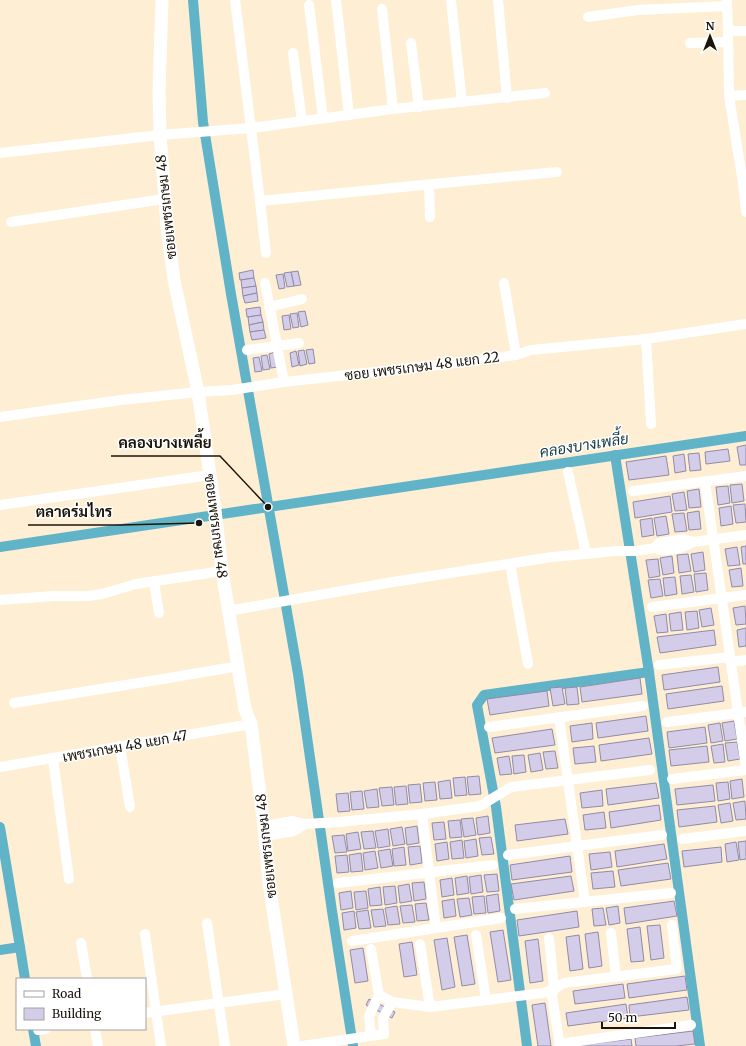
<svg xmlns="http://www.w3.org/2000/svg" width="746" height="1046" font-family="Merriweather,Sarabun,serif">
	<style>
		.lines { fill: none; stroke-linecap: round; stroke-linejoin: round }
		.canal { stroke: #61b3c8; stroke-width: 10 }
		.building { fill: #d3cdea; stroke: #918ca6 }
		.minor { stroke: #fff; stroke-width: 10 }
		.tertiary { stroke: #fff; stroke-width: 13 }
		.labels { text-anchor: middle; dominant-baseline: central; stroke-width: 3; stroke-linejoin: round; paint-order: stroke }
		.street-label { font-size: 14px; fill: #1b160c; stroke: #fff }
		.water-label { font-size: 15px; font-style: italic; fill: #153b45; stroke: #fff }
		.leader { fill: none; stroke: #1b160c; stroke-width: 1.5 }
		.callout-dot { fill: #1b160c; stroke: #fff; stroke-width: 1.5 }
		.callout-label { font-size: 15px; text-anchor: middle; font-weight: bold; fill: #1b160c; stroke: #fff; stroke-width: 3; stroke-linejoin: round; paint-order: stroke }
	</style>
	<rect width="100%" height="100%" fill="#feeed3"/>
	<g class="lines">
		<g class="canal">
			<polyline points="193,0 203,122 231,294 298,674 332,911 353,1046"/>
			<polyline points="615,455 649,672 700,1046"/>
			<polyline points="0,547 746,436"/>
			<polyline points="0,827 20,947 0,950"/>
			<polyline points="20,947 25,979"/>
			<polyline points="33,1029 36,1046"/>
			<polyline points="527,1046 496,807 477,705 484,695 649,672"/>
		</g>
	</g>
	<g class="building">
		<polygon points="253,270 254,278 240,280 239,273"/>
		<polygon points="298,271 301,285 294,286 291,272"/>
		<polygon points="291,272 294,286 287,287 284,273"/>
		<polygon points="283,274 285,288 279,289 276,275"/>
		<polygon points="254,278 256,286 242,288 241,280"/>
		<polygon points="256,286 257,293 243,296 242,288"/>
		<polygon points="257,293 258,301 245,303 243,296"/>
		<polygon points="260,307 261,315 247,317 246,309"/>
		<polygon points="305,311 308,325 301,327 298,312"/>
		<polygon points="297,313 299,327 293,328 290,314"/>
		<polygon points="261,315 263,322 249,325 248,317"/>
		<polygon points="289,315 291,329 284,330 282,316"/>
		<polygon points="263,322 264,330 250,332 249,325"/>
		<polygon points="264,330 266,338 252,340 250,332"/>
		<polygon points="313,349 315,363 309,364 306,350"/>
		<polygon points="304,350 307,364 300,366 298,351"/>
		<polygon points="296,351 299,365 292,367 290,353"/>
		<polygon points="275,352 278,367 271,368 269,354"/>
		<polygon points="267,355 270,369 263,370 261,356"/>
		<polygon points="259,357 262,371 255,372 253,358"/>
		<polygon points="746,445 746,465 740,465 737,447"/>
		<polygon points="728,449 730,461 706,464 705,452"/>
		<polygon points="699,453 701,470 690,471 688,454"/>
		<polygon points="684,454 686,471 675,473 673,456"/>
		<polygon points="666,456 669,475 629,480 626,462"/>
		<polygon points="742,484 744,501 732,503 730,485"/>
		<polygon points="728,486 730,503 718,505 716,487"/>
		<polygon points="699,489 701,507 689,508 687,491"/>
		<polygon points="684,492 687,510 675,511 672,494"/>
		<polygon points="670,496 672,512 635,518 633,502"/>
		<polygon points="745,504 746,522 736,523 733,505"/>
		<polygon points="731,506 733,524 721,526 719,508"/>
		<polygon points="699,511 701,529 689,530 687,513"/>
		<polygon points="684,513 687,531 675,532 672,514"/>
		<polygon points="666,516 669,534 657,536 654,518"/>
		<polygon points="652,518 654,535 642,537 640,520"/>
		<polygon points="746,546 746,564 743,564 741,547"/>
		<polygon points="737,547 740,565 728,566 725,549"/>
		<polygon points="703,552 705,570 694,572 691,554"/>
		<polygon points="688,554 691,571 679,573 677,555"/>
		<polygon points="672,556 674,573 663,575 660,558"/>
		<polygon points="658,559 660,576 649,578 646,560"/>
		<polygon points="741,568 743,586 732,587 729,570"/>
		<polygon points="706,573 708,590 696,592 694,574"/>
		<polygon points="691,575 694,592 682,594 680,576"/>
		<polygon points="675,577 677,594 665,596 663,578"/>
		<polygon points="660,579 663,596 651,598 648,580"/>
		<polygon points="745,606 746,624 736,625 733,608"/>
		<polygon points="711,608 714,625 702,627 699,610"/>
		<polygon points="697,611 699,628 687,630 685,612"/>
		<polygon points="681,612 683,630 671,631 669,614"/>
		<polygon points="666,614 668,632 657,633 654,616"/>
		<polygon points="746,628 746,646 739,647 737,630"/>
		<polygon points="714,630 716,645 660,653 657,637"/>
		<polygon points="718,667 720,682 664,690 662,675"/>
		<polygon points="640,678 642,694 582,702 580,687"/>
		<polygon points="722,686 724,701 668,709 666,694"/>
		<polygon points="562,687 565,704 553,706 550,688"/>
		<polygon points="577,687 579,704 567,705 565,688"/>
		<polygon points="547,691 549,706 490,715 487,699"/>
		<polygon points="646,716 648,731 598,738 596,723"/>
		<polygon points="734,721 737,739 725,741 722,723"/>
		<polygon points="592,723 593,739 572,742 570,726"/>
		<polygon points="720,723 723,741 711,743 708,725"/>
		<polygon points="705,727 707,743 669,748 667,732"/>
		<polygon points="552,729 555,745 495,753 492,738"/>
		<polygon points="649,738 652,754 601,761 599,745"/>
		<polygon points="737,742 740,759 728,761 725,743"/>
		<polygon points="723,744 725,762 714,763 711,746"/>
		<polygon points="594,746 596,762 575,764 573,748"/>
		<polygon points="707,746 709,762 671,766 669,750"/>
		<polygon points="555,751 558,768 546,769 543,752"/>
		<polygon points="540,753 543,770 531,772 528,755"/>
		<polygon points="524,755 526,772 514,774 512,756"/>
		<polygon points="509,756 512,774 500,775 497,758"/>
		<polygon points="479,776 481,794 469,795 467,777"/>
		<polygon points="465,777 467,795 455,796 453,778"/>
		<polygon points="742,779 744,797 732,799 730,781"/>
		<polygon points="450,780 452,798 440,799 438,782"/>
		<polygon points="435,782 437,800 425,801 423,783"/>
		<polygon points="728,782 730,799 718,801 716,783"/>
		<polygon points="656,783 659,798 608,805 606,789"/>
		<polygon points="420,784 422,802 410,803 408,785"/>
		<polygon points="713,785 715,801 677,805 675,789"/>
		<polygon points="406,786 408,804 396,805 394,787"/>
		<polygon points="392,787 394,805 382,806 379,788"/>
		<polygon points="377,789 379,807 367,808 364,791"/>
		<polygon points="602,790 603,806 582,808 580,793"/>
		<polygon points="362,791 364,809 352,810 350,792"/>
		<polygon points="348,793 350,811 338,812 336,794"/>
		<polygon points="745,801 746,819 736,820 733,803"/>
		<polygon points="730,803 733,821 721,823 718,805"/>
		<polygon points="659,805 661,820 611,828 609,812"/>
		<polygon points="715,806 717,822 679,827 677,810"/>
		<polygon points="604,812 606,828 585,830 583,815"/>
		<polygon points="488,816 490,833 478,835 476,818"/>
		<polygon points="473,818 476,835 464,837 461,819"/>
		<polygon points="565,819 568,834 517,841 515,825"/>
		<polygon points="460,820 462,837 450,838 448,821"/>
		<polygon points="444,822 446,839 434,840 432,823"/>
		<polygon points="417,826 419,843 407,845 405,828"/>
		<polygon points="402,827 405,844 393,846 390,829"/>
		<polygon points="388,829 390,846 378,848 375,831"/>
		<polygon points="373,831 376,848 364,849 361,832"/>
		<polygon points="358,832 361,849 348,851 346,834"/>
		<polygon points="344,835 347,852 335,853 332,836"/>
		<polygon points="491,837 494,854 482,855 479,838"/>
		<polygon points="476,839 478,856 466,858 464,841"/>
		<polygon points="462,840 464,858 452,859 450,842"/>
		<polygon points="746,841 746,859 740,860 738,842"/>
		<polygon points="447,842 449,859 437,861 435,844"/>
		<polygon points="736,842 739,860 727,862 725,844"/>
		<polygon points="664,844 667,859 617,867 615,851"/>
		<polygon points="420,846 422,863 410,865 408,847"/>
		<polygon points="404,847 406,865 394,866 392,849"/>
		<polygon points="721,847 722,862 684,867 682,851"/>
		<polygon points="390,849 393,866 381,868 378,851"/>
		<polygon points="375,851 378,868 365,870 363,853"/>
		<polygon points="610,852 612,867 591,870 589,854"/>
		<polygon points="361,853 363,871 351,872 349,855"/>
		<polygon points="347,855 349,872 337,873 335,856"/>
		<polygon points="570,856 572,872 512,880 510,865"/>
		<polygon points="668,863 671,879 621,886 618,870"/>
		<polygon points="613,871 615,887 593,889 591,873"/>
		<polygon points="497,874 499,891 487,892 484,875"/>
		<polygon points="481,875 483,892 471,894 469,877"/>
		<polygon points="467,876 469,893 457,895 455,878"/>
		<polygon points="571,876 574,891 514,900 511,884"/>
		<polygon points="452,878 454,895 442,897 440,880"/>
		<polygon points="424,882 426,899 414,901 412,883"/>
		<polygon points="409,884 412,901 400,903 398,886"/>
		<polygon points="395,886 397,903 385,905 383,887"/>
		<polygon points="380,887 382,905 370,906 368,889"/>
		<polygon points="351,891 353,908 341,910 339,893"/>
		<polygon points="366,891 368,908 356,910 354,892"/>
		<polygon points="498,894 500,911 488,913 486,896"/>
		<polygon points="484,896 486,913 474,914 472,897"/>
		<polygon points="469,898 472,915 460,917 457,899"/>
		<polygon points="454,899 456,916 444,918 442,901"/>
		<polygon points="674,901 677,916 626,924 624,908"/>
		<polygon points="426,903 429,920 417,921 415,904"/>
		<polygon points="412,905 415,922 403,923 400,906"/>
		<polygon points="397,906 400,924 388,925 385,908"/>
		<polygon points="618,906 620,923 609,925 606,908"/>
		<polygon points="603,908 606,925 594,926 592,909"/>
		<polygon points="383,909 386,926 374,927 371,910"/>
		<polygon points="368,910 371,928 359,929 356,912"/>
		<polygon points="354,911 356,928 344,930 342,913"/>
		<polygon points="577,911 579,927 519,936 517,920"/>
		<polygon points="660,925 664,958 651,960 647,926"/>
		<polygon points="640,927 644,961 631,962 627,929"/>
		<polygon points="503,930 511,980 498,982 490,932"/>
		<polygon points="598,932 602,966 589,968 585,934"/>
		<polygon points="467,935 475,984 462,986 454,937"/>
		<polygon points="579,935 583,969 570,971 566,937"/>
		<polygon points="447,938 455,987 442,990 434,940"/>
		<polygon points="538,939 543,981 530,983 525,941"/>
		<polygon points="412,942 417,975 404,977 399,944"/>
		<polygon points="363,948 368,981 355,983 350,950"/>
		<polygon points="685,976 687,990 629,998 627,984"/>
		<polygon points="623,984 625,998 575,1004 573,991"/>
		<polygon points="687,997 689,1010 630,1017 629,1005"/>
		<polygon points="369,999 395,1012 392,1018 366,1005"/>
		<polygon points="545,1003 551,1046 538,1046 532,1005"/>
		<polygon points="626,1004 628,1018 568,1026 566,1013"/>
		<polygon points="693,1031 695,1044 676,1046 636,1046 635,1038"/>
		<polygon points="631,1039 632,1046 574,1046"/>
	</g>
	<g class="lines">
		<g class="minor">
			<polyline points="235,0 260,201 557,172"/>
			<polyline points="336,0 349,115"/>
			<polyline points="451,0 462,102"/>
			<polyline points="498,0 507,98"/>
			<polyline points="727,0 728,31"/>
			<polyline points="309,5 323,118"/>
			<polyline points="382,9 393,109"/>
			<polyline points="588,17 638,10 727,6"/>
			<polyline points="411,43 419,107"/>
			<polyline points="690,43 728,42"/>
			<polyline points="293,53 302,121"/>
			<polyline points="729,96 728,31 746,31"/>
			<polyline points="0,153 160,135 251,128 393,109 545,93"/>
			<polyline points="746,182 743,183 746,212"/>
			<polyline points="743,183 729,96 746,95"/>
			<polyline points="429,185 430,217"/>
			<polyline points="260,201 266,253"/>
			<polyline points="11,222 164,199"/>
			<polyline points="265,283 284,382"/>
			<polyline points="504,283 516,355"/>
			<polyline points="269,307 302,299"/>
			<polyline points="646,339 651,424"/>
			<polyline points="247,350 299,343"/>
			<polyline points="0,417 121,400 198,392 232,390 284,382 447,364 516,355 531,350 646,339 746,324"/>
			<polyline points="568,472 586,553"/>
			<polyline points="705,481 746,768"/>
			<polyline points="633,491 746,476"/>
			<polyline points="0,505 210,475"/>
			<path d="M655,548C665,553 683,548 693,542"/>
			<polyline points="510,564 528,664"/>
			<polyline points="154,582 159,613"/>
			<polyline points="0,600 54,596 88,596 102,594 136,584 222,571"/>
			<polyline points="652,607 746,595"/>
			<polyline points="228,611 393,582 552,557 616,551 637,551 655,548 659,543 684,539 693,542 746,535"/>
			<polyline points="731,662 746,660"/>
			<polyline points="659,665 730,657"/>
			<polyline points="14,703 169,678 239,666"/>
			<polyline points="559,717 585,902"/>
			<polyline points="667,722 746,712"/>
			<polyline points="489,727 643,706"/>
			<polyline points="120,746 130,807"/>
			<polyline points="53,759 69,879"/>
			<polyline points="0,767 251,724"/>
			<polyline points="672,779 746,770"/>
			<polyline points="422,814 436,928"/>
			<polyline points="264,826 293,821 305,824 339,822 422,814 480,806 511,787 650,770"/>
			<polyline points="265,836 294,831 305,824"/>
			<polyline points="682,839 746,831"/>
			<polyline points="508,855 662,835"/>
			<polyline points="338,883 493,865"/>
			<polyline points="515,909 671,893"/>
			<polyline points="207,923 225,1046"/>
			<polyline points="611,933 616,977"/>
			<polyline points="145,934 161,1046"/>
			<polyline points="476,935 486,1000"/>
			<polyline points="549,938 554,989 552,996 560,1046"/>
			<polyline points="352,941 501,918"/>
			<polyline points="81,943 87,979"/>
			<polyline points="420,944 430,1007"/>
			<polyline points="371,949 379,995 392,1002 430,1007 543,993 554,989 564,983 677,969 672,925"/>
			<polyline points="145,1013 286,994"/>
			<polyline points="95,1029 98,1046"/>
			<polyline points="38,1030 46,1029"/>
			<polyline points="371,1036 369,1016 379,995"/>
			<polyline points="559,1044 691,1025"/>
			<polyline points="302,1046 384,1034 383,1018 392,1002"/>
		</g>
		<polyline class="tertiary" points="162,0 159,92 160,135 167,226 174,280 198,392 215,510 222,571 245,709 251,724 264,826 269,883 294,1046"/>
	</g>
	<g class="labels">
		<g class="street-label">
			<text transform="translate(166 207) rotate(-96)">ซอยเพชรเกษม 48</text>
			<text transform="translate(422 366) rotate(-7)">ซอย เพชรเกษม 48 แยก 22</text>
			<text transform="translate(216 526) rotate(83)">ซอยเพชรเกษม 48</text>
			<text transform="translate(125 746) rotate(-10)">เพชรเกษม 48 แยก 47</text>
			<text transform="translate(266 846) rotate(-96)">ซอยเพชรเกษม 48</text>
		</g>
		<g class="water-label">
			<text transform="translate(584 445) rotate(-9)">คลองบางเพลี้ย</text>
		</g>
	</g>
	<path class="leader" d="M268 507L220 456H111M199 523L121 525H28"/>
	<g class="callout-dot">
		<circle cx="268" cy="507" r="4"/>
		<circle cx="199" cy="523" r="4"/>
	</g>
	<g class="callout-label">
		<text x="165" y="448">คลองบางเพลี้ย</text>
		<text x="74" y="517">ตลาดร่มไทร</text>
	</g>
	<rect x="16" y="978" width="130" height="52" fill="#ffffff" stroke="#a4a29e"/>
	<rect x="24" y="991" width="20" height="6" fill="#ffffff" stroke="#a4a29e"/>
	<text x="52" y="998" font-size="12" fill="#1b160c">Road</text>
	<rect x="24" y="1008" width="20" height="12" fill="#d3cdea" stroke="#a4a29e"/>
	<text x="52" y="1018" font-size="12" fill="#1b160c">Building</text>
	<g transform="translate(710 36)" stroke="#ffffff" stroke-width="3" paint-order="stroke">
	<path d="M0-3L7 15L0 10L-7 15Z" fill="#1b160c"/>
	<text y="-6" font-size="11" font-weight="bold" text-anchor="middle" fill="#1b160c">N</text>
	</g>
	<path d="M602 1022v6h73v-6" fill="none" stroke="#1b160c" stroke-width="2"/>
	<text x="608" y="1022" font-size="12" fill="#1b160c" stroke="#ffffff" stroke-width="3" paint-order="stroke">50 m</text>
</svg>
